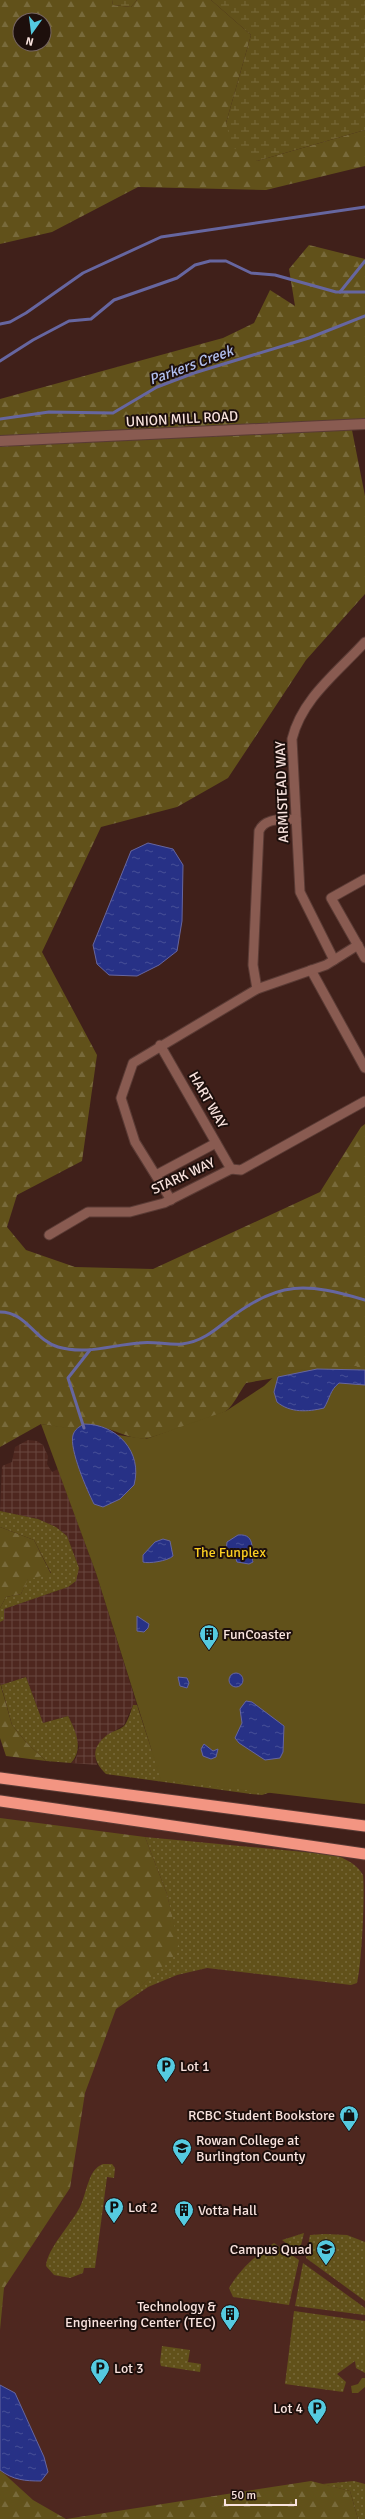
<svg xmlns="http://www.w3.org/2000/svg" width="365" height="2519" font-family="Signika,sans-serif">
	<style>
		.built { fill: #4e271f }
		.industrial { fill: url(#industrial-grid) }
		.grass { fill: url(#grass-dots) }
		.forest { fill: url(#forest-firs); fill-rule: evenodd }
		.wetland { fill: url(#wetland-marsh) }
		.green { fill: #61511a }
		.water { fill: url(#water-ripples); stroke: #6666a0 }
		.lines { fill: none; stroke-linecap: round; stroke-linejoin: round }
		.stream { stroke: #6666a0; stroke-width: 3 }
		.minor-casing { stroke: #5a3b35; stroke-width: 11 }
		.tertiary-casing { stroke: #5a3b35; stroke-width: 12 }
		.trunk-casing { stroke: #5a3b35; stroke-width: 13 }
		.minor { stroke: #895b51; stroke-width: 9 }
		.tertiary { stroke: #895b51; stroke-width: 10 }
		.trunk { stroke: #f39582; stroke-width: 11 }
		.labels { text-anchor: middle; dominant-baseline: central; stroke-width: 4; stroke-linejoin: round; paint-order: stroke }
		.street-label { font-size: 14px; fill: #f9e3de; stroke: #1d0f0c }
		.park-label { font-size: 14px; fill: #fccf22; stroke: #1d0f0c }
		.poi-label { font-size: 14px; fill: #f9e3de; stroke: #1d0f0c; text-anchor: start }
		.water-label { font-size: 15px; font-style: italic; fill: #b1bfee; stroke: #1d0f0c }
	</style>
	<defs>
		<pattern id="industrial-grid" width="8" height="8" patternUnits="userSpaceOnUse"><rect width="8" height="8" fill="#4e271f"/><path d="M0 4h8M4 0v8" fill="none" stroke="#68463f"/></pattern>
		<pattern id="grass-dots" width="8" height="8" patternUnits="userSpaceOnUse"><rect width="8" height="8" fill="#61511a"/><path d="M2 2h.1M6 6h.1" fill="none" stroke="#786a3b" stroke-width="1.8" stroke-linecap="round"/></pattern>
		<pattern id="forest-firs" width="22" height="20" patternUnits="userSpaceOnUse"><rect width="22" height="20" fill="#61511a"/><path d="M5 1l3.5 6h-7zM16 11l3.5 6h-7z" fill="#786a3b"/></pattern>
		<pattern id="wetland-marsh" width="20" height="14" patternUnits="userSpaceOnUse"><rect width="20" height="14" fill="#61511a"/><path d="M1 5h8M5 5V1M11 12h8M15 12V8" fill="none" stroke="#786a3b"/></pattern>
		<pattern id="water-ripples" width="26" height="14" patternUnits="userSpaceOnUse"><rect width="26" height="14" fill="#273186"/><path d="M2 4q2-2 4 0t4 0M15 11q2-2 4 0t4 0" fill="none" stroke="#474f97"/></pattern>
	</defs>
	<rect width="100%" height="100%" fill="#40201a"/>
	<polygon class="built" points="0,1801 365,1850 365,2519 358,2519 350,2491 64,2519 0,2509"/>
	<polygon class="industrial" points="28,1440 37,1441 43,1445 48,1456 47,1464 52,1472 58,1469 96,1573 137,1705 133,1705 124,1725 108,1735 95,1756 97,1765 71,1763 76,1758 79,1747 73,1726 68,1716 43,1723 26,1677 1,1685 0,1683 0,1622 4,1620 4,1609 68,1587 79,1568 67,1536 56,1527 38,1519 0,1511 2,1466 12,1462 15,1447"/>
	<g class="grass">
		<polygon points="0,1511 38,1519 56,1527 67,1536 79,1568 76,1581 68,1587 4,1609 4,1620 0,1622 0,1608 6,1597 21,1594 28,1578 51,1573 34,1540 0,1527"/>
		<path d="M26,1677L43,1723L68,1716C76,1731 84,1750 71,1763L46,1761L26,1742L12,1725L1,1685Z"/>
		<path d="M133,1705H137L152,1751L274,1791L262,1795L251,1794L106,1774C92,1760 91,1748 107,1735C112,1731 120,1730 124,1726C128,1721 131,1711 133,1705Z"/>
		<path d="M145,1837L336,1855C347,1860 357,1864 363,1875C365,1892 362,1962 357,1983L351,1985L207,1968L177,1975L148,1987L116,2009L179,1950L167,1894Z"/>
		<path d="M103,2164H112L115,2168L114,2178L107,2177L95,2268H84L83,2273L70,2278L54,2275L46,2266C47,2249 72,2223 80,2207C87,2193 88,2169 103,2164Z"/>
		<polygon points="304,2233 299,2253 282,2240"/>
		<polygon points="325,2234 347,2235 365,2242 365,2301 306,2258 310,2235"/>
		<path d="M274,2243L299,2260L289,2305L233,2297L229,2288C241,2268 255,2256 274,2243Z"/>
		<polygon points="303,2263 365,2308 365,2315 295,2306"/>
		<polygon points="294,2311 365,2321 365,2373 356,2368 355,2361 337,2374 346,2382 343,2392 285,2384"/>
		<polygon points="162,2346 190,2350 188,2362 201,2364 200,2372 161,2366 160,2362"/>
		<polygon points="354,2481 365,2484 365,2519 358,2519 350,2491 322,2484"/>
	</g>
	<g class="forest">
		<path d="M0,0H112L113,5L131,7L137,0H211L251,35L226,123L257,161L365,130V166L266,190L138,187L52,232L0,244ZM20,20H44V44H20Z"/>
		<path d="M309,245L365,259V424L351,425L365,496V594L306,660L228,778L177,807L101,827L42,952L97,1055L82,1161L17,1195L7,1227L26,1250L75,1267L153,1269L320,1192L361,1127L365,1124V1370C326,1368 284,1376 246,1383C240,1391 234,1405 226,1411C221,1415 151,1438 145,1439C121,1439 97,1416 75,1430L41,1424L0,1447V399L223,338L254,323L270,290L295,306L289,269Z"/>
		<polygon points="0,1527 34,1540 51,1574 28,1579 21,1594 6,1597 0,1608"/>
		<polygon points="0,1683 12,1725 26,1742 46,1761 6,1756 0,1738"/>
		<polygon points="0,1818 145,1837 167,1894 180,1950 116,2009 85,2093 70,2188 4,2288 0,2330"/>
		<polygon points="0,2470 33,2500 66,2519 311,2481 350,2491 358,2519 0,2519"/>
	</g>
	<g class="wetland">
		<polygon points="112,0 137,0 131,7 113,5"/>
		<polygon points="211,0 365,0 365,130 257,161 232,147 226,123 251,35"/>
	</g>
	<g class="green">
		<polygon points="356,1366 365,1372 365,1804 161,1780 96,1573 41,1424 146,1439 226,1411 264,1386 280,1371"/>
		<polygon points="362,2378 365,2378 365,2387 358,2393 352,2393 351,2386 358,2384"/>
	</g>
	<g class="water">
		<polygon points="148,843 173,849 183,865 182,921 177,951 159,965 137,976 109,975 97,964 93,945 131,851"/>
		<path d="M317,1369L365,1370V1385L339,1383C330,1390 330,1398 324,1408C308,1412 290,1413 277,1402L274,1392L278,1377Z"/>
		<path d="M84,1424C117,1424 143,1452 134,1485L120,1499L103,1507L94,1504C87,1490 69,1449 73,1435C75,1429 79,1427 84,1424Z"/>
		<path d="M238,1535C258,1533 250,1555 253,1562L249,1564L237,1562L235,1556L226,1553L227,1542Z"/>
		<path d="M163,1539L170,1541L173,1556C168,1561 148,1564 143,1562V1555L155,1542Z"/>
		<polygon points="137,1616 149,1624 148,1628 144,1632 137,1631"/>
		<circle cx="236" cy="1680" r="7"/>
		<polygon points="178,1677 187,1678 189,1683 187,1688 180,1686"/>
		<polygon points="246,1701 252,1702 284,1726 283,1752 280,1758 265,1760 239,1743 235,1738 242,1723 240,1709"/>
		<polygon points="204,1744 213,1751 218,1749 216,1757 211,1759 203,1756 201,1749"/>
		<path d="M0,2385L15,2393L44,2457L48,2472L41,2481C25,2481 13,2480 0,2470Z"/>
	</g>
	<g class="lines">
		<g class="stream">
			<polyline points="340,292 365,261"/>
			<polyline points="0,324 10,322 26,313 83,273 161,237 365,207"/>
			<polyline points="0,361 33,340 69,321 91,319 114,300 177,278 195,265 210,261 226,261 251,273 275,275 336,292 365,292"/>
			<polyline points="0,419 49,412 113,413 157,387 194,373 309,338 365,316"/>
			<path d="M0,1312C27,1312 34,1340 58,1347C86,1355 112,1345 139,1343C153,1341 167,1345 182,1344C201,1342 214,1331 229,1319C279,1280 307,1283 365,1300"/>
			<polyline points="84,1428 68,1378 90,1350"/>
		</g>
		<g class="minor-casing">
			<g id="minor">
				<polyline points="365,879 331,898 365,958"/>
				<path d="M334,960L300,892L292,739C302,698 338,672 365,642"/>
				<polyline points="311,970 365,1068"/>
				<path d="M257,989L253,965L259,831C265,817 283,820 296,819"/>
				<polyline points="160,1045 231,1169"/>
				<polyline points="156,1175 216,1143"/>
				<polyline points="171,1200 135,1142 121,1098 133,1063 257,989 326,965 358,945"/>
				<polyline points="49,1235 88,1212 130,1212 164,1203 231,1169 241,1170 365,1101"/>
			</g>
		</g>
		<g class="tertiary-casing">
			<polyline id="tertiary" points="0,441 365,424"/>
		</g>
		<g class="trunk-casing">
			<g id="trunk">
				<polyline points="0,1778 365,1826"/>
				<polyline points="0,1801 365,1854"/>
			</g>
		</g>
		<use href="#minor" class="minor"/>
		<use href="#tertiary" class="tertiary"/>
		<use href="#trunk" class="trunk"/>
	</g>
	<defs>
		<g id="building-pin" transform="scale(1)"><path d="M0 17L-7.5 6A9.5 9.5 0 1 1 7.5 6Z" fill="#55cae0" stroke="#1d0f0c"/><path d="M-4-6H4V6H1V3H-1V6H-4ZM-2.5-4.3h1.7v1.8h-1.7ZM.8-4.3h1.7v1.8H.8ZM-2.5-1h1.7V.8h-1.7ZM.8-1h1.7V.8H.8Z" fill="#111"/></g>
		<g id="parking-pin" transform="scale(1)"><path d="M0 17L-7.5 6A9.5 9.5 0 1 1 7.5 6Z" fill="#55cae0" stroke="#1d0f0c"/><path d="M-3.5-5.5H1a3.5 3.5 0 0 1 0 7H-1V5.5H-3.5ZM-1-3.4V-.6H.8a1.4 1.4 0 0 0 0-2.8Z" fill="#111"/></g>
		<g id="shop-pin" transform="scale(1)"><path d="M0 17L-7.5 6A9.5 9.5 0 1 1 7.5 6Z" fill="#55cae0" stroke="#1d0f0c"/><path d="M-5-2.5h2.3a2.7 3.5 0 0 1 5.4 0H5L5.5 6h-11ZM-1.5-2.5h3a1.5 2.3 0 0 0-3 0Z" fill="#111"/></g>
		<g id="university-pin" transform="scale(1)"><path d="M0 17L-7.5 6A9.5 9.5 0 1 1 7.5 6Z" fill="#55cae0" stroke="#1d0f0c"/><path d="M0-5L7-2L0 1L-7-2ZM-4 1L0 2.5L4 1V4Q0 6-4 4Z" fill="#111"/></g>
	</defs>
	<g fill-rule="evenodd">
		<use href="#building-pin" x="209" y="1634"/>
		<use href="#parking-pin" x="166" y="2066"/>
		<use href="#shop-pin" x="349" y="2115"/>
		<use href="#university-pin" x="182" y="2148"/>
		<use href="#parking-pin" x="114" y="2207"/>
		<use href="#building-pin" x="184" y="2210"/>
		<use href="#university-pin" x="326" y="2249"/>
		<use href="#building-pin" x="230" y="2314"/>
		<use href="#parking-pin" x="100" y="2368"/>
		<use href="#parking-pin" x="317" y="2408"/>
	</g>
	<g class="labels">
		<g class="street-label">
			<text transform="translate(182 419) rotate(-3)">UNION MILL ROAD</text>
			<text transform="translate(282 792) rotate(-92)">ARMISTEAD WAY</text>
			<text transform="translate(208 1100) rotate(60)">HART WAY</text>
			<text transform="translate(183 1176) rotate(-25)">STARK WAY</text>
		</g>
		<g class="park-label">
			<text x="230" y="1552">The Funplex</text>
		</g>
		<g class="poi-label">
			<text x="223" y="1634">FunCoaster</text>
			<text x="180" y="2066">Lot 1</text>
			<text x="335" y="2115" text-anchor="end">RCBC Student Bookstore</text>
			<text x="196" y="2140">Rowan College at<tspan x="196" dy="16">Burlington County</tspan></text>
			<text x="128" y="2207">Lot 2</text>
			<text x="198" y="2210">Votta Hall</text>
			<text x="312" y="2249" text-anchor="end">Campus Quad</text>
			<text x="216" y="2306" text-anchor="end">Technology &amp;<tspan x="216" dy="16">Engineering Center (TEC)</tspan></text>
			<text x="114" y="2368">Lot 3</text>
			<text x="303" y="2408" text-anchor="end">Lot 4</text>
		</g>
		<g class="water-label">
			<text transform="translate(191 365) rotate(-20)">Parkers Creek</text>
		</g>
	</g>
	<g transform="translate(32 32) rotate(194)"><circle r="19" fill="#1d0f0c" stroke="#756460"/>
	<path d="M0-3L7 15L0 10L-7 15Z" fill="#55cae0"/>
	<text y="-6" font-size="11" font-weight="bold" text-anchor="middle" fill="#f9e3de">N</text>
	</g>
	<path d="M225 2499v6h71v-6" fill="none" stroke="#f9e3de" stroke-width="2"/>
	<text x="231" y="2499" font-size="12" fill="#f9e3de" stroke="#1d0f0c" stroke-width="3" paint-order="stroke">50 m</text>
</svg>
